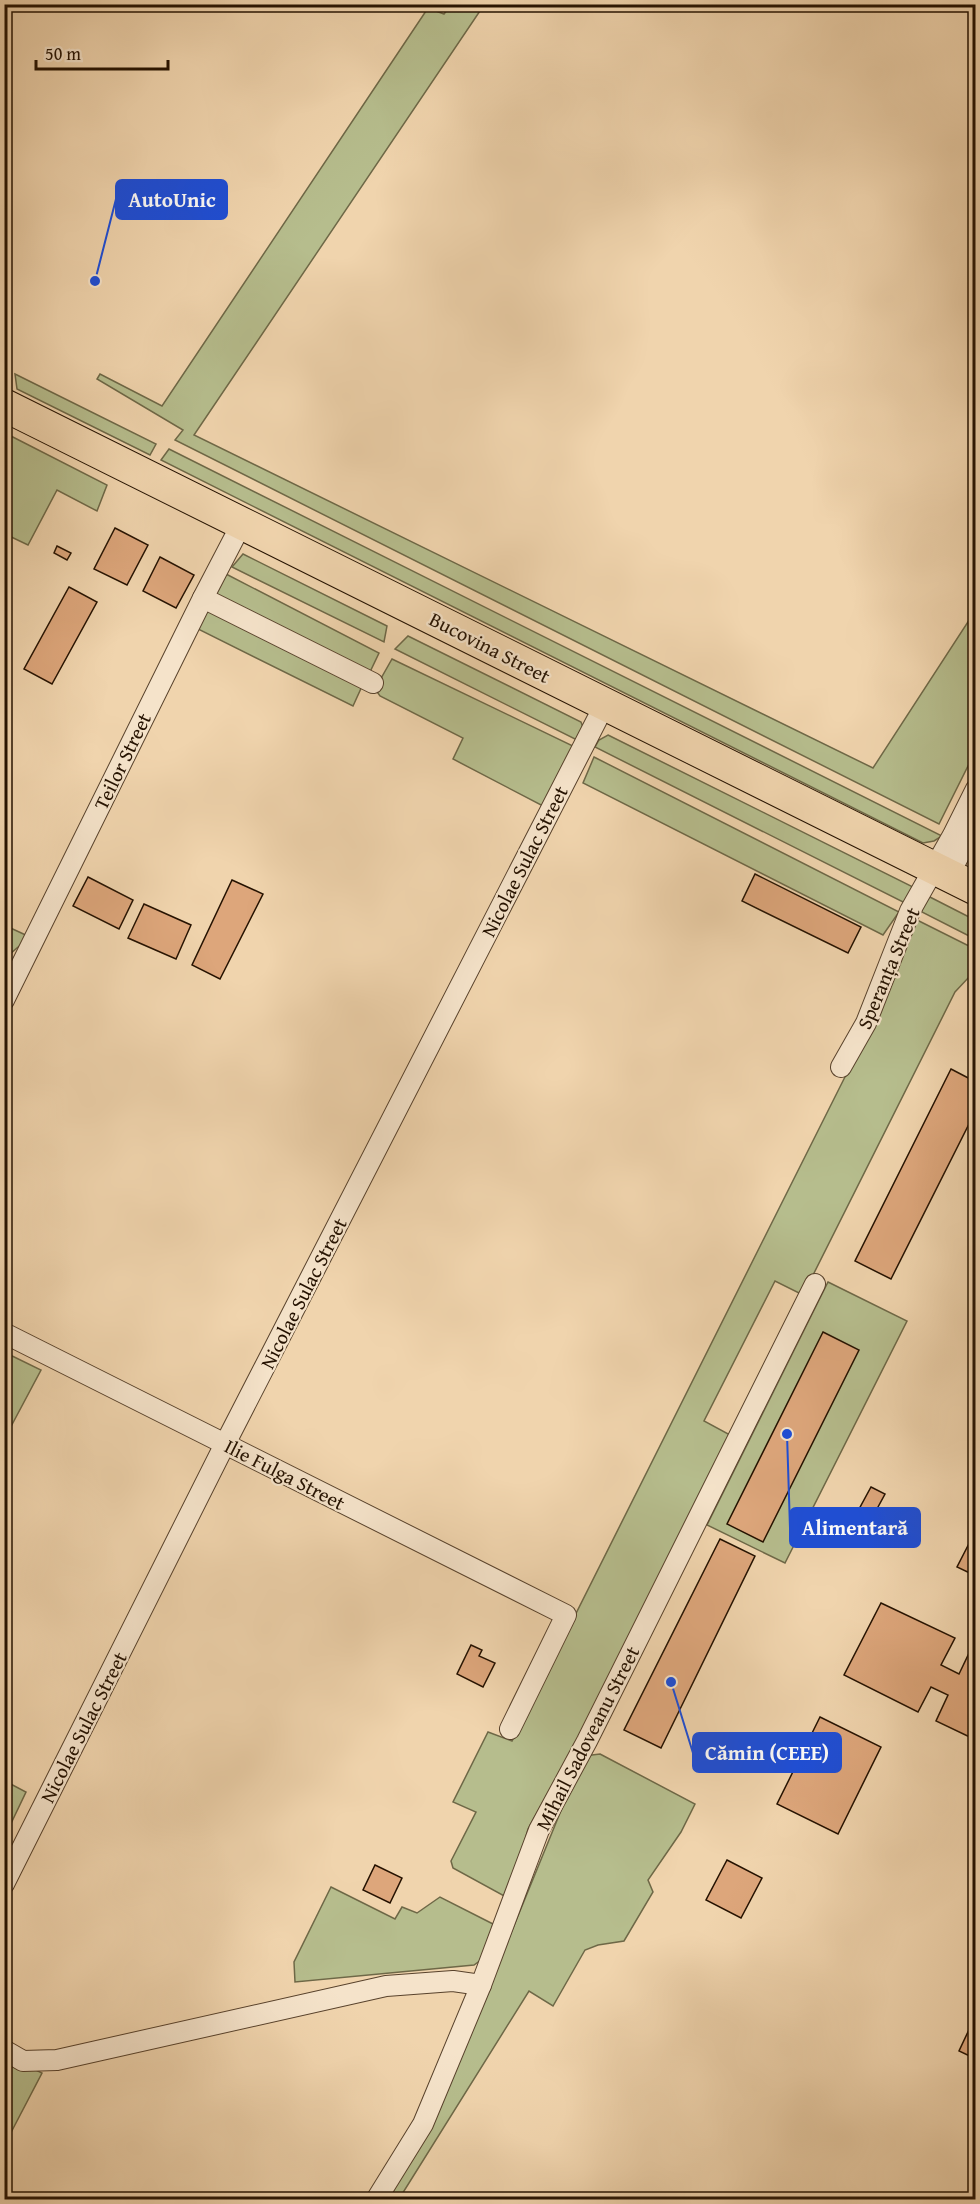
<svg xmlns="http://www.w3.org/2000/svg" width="980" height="2204" font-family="'Gentium Book Plus',serif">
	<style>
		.green { fill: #b6bd8d; stroke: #6e6847; stroke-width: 1.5 }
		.building { fill: #dda67b; stroke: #251201; stroke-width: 1.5 }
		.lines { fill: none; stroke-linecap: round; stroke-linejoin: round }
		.minor-casing { stroke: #58422c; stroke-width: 22 }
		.primary-casing { stroke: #251201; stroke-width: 34 }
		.minor { stroke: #f5e3ca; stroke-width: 20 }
		.primary { stroke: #f0d4ad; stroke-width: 32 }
		.labels { text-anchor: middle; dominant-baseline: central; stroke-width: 4.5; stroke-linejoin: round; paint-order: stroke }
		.street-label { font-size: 20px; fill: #251201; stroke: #f5e3ca }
		.leader { fill: none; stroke: #1d4ed8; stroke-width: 2 }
		.callout-dot { fill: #1d4ed8; stroke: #f5e3ca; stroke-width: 2 }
		.callout { fill: #1d4ed8; stroke: #1d4ed8; stroke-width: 2 }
		.callout-label { font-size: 21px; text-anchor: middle; font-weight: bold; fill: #fff }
	</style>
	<rect width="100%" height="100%" fill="#f0d4ad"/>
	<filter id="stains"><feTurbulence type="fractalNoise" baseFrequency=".00333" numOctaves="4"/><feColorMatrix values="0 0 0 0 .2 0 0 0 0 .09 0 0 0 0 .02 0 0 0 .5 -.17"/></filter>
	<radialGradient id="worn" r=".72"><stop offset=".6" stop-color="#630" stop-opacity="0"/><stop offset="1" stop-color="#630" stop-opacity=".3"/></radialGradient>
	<g class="green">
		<polygon points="451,5 484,5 194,435 873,768 975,611 975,752 939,824 175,440 183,430 97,379 100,374 162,406 428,8 444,14"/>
		<polygon points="15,374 156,444 150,455 17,389"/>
		<polygon points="5,433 107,485 97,511 57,490 28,545 5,534"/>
		<polygon points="169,449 942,836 934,841 923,843 161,460"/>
		<polygon points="243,554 387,626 384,642 232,567"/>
		<polygon points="226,574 379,653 369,674 217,596 217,591"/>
		<polygon points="209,607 363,684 353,706 198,629"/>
		<polygon points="408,636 581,722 584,730 579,741 395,649"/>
		<polygon points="392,659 575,747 543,806 453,759 463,738 380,696 375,689"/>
		<polygon points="608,735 915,888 907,904 595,747 599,740"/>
		<polygon points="594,757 899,912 883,935 583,783"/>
		<polygon points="924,894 975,920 975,939 916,909"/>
		<polygon points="915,919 975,949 975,974 969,977 955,992 803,1295 775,1281 704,1421 732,1436 580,1735 528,1829 513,1884 506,1897 453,1868 451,1861 476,1812 453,1802 488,1732 512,1741 872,1023"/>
		<polygon points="4,925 30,937 11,953 5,950"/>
		<polygon points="828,1282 907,1321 785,1563 707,1525"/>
		<polygon points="4,1352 41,1370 7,1434 4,1432"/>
		<polygon points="600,1754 695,1804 681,1832 648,1880 653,1892 624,1941 598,1945 585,1950 553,2006 529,1991 399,2199 386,2200 432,2126 578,1769 584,1756"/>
		<polygon points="5,1781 26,1792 5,1836 4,1835"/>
		<polygon points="331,1887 395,1919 402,1907 417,1913 440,1897 493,1924 485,1957 474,1965 295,1982 294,1962"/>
		<polygon points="5,2055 42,2073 5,2144"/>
	</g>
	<g class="building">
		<polygon points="115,528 148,545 127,585 94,569"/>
		<polygon points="57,546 71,553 67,560 54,553"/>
		<polygon points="160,557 194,575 176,608 143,591"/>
		<polygon points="69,587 97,602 52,684 24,669"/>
		<polygon points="755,874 861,927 848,953 742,901"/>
		<polygon points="88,877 133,900 119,929 73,906"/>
		<polygon points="232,880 263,894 220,979 192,965"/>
		<polygon points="144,904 191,925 176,959 128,938"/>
		<polygon points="951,1069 976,1082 976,1110 891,1279 855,1261"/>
		<polygon points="823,1332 859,1350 763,1542 727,1524"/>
		<polygon points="871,1487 885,1494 872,1518 858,1511"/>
		<polygon points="976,1530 976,1576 957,1567"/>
		<polygon points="720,1539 755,1556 661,1748 624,1730"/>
		<polygon points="881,1603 955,1638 941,1665 959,1674 972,1647 976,1648 976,1740 936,1721 948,1695 931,1687 918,1712 844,1675"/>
		<polygon points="471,1645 482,1650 479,1656 495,1663 483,1687 457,1674"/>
		<polygon points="820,1717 881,1747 838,1834 777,1804"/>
		<polygon points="727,1860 762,1878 741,1918 706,1900"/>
		<polygon points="375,1865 402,1878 390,1903 363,1890"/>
		<polygon points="974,2019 976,2020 976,2059 959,2051"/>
	</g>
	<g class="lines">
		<g class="minor-casing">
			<g id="minor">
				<polyline points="203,598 373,683"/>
				<polyline points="949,875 976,822"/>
				<polyline points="4,1000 203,598 242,523"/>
				<polyline points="841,1067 866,1023 910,911 953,835 976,789"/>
				<polyline points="4,1333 566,1615 510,1729"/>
				<polyline points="4,1884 225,1444 605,704"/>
				<polyline points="4,2050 23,2061 57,2060 386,1986 453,1981 481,1985"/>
				<polyline points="376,2200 423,2124 481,1985 539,1830 587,1741 815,1284"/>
			</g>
		</g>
		<g class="primary-casing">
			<polyline id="primary" points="4,405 976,889"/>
		</g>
		<use href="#minor" class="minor"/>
		<use href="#primary" class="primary"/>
	</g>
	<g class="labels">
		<g class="street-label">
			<text transform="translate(490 647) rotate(27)">Bucovina Street</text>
			<text transform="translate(122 761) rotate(-64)">Teilor Street</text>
			<text transform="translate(524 861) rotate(-63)">Nicolae Sulac Street</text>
			<text transform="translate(888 968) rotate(-67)">Speranța Street</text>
			<text transform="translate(303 1293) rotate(-63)">Nicolae Sulac Street</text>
			<text transform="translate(285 1474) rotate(27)">Ilie Fulga Street</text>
			<text transform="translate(83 1727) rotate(-63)">Nicolae Sulac Street</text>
			<text transform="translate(587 1738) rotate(-63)">Mihail Sadoveanu Street</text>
		</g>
	</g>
	<path class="leader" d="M95 281L116 199M787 1434L790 1528M671 1682L693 1753"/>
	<g class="callout-dot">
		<circle cx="95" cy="281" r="6"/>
		<circle cx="787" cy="1434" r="6"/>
		<circle cx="671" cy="1682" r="6"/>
	</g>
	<g class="callout">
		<rect x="116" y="180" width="111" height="39" rx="6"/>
		<rect x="790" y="1508" width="130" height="39" rx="6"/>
		<rect x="693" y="1733" width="148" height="39" rx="6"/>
	</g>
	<g class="callout-label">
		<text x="172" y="207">AutoUnic</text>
		<text x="855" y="1535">Alimentară</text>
		<text x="767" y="1760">Cămin (CEEE)</text>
	</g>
	<rect width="980" height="2204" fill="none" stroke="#f0d4ad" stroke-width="24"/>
	<rect x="6" y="6" width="968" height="2192" fill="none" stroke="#251201" stroke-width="3"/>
	<rect x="12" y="12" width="956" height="2180" fill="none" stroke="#251201" stroke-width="1.5"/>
	<path d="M36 60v9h132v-9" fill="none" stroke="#251201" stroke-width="3"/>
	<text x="45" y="60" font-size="18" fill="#251201" stroke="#f5e3ca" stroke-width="4.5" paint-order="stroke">50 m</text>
	<rect width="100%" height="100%" filter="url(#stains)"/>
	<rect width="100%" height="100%" fill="url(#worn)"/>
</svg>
